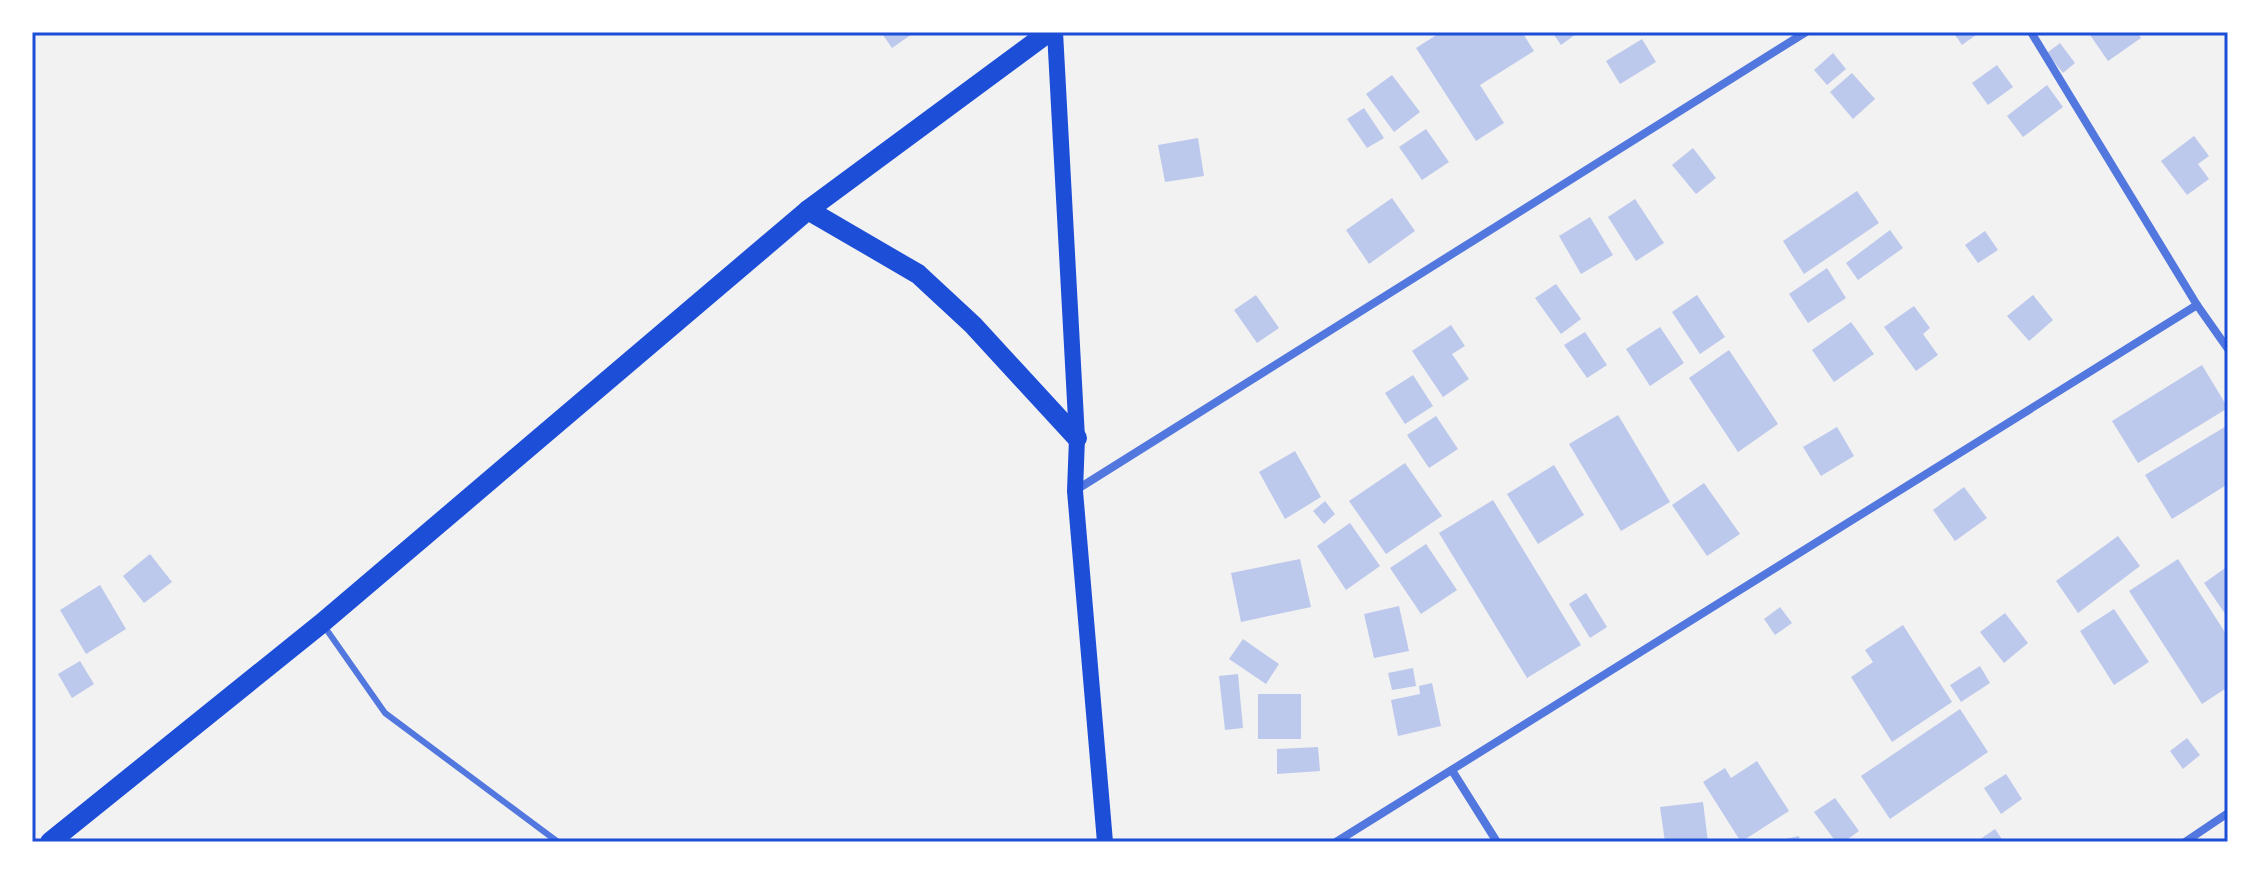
<svg xmlns="http://www.w3.org/2000/svg" width="2260" height="874" font-family="'Alegreya Sans',sans-serif">
	<style>
		.building { fill: #bdc9ec }
		.lines { fill: none; stroke-linecap: round; stroke-linejoin: round }
		.service { stroke: #5277de; stroke-width: 6 }
		.minor { stroke: #5277de; stroke-width: 8 }
		.secondary { stroke: #1d4ed8; stroke-width: 16 }
		.primary { stroke: #1d4ed8; stroke-width: 20 }
		.neatline { fill: none; stroke: #1d4ed8; stroke-width: 3 }
	</style>
	<rect width="100%" height="100%" fill="#f2f2f2"/>
	<g class="building">
		<polygon points="881,32 915,32 892,48"/>
		<polygon points="1441,32 1522,32 1534,51 1480,85 1504,123 1476,141 1416,48"/>
		<polygon points="1552,32 1579,32 1561,45"/>
		<polygon points="1953,32 1980,32 1962,45"/>
		<polygon points="2088,32 2137,32 2141,38 2108,61"/>
		<polygon points="1642,39 1656,62 1620,84 1606,61"/>
		<polygon points="2060,43 2075,63 2063,73 2047,53"/>
		<polygon points="1833,53 1846,69 1827,85 1814,70"/>
		<polygon points="1997,65 2013,87 1988,105 1972,83"/>
		<polygon points="1852,73 1875,99 1853,119 1830,92"/>
		<polygon points="1392,75 1420,112 1394,132 1366,94"/>
		<polygon points="2047,85 2063,107 2023,137 2007,116"/>
		<polygon points="1364,108 1384,138 1367,148 1347,119"/>
		<polygon points="1426,129 1449,162 1422,180 1399,147"/>
		<polygon points="2194,136 2209,156 2198,164 2209,179 2187,195 2161,161"/>
		<polygon points="1198,138 1204,176 1165,182 1158,145"/>
		<polygon points="1693,148 1716,178 1696,194 1672,165"/>
		<polygon points="1857,191 1879,223 1804,274 1783,241"/>
		<polygon points="1392,198 1415,231 1369,264 1346,230"/>
		<polygon points="1635,199 1664,243 1636,261 1608,217"/>
		<polygon points="1590,217 1613,255 1581,274 1559,236"/>
		<polygon points="1890,230 1903,248 1858,280 1846,263"/>
		<polygon points="1985,231 1998,250 1978,263 1965,245"/>
		<polygon points="1827,268 1846,298 1808,323 1789,294"/>
		<polygon points="1556,284 1581,319 1561,334 1535,298"/>
		<polygon points="1256,295 1279,328 1257,343 1234,310"/>
		<polygon points="1697,295 1725,337 1700,354 1672,312"/>
		<polygon points="2033,295 2053,320 2029,341 2007,316"/>
		<polygon points="1914,306 1930,328 1923,334 1938,355 1916,371 1884,327"/>
		<polygon points="1851,322 1874,354 1834,382 1812,350"/>
		<polygon points="1451,325 1465,346 1452,354 1469,379 1443,397 1412,351"/>
		<polygon points="1660,327 1684,363 1650,386 1626,349"/>
		<polygon points="1585,332 1607,365 1587,378 1564,345"/>
		<polygon points="1729,350 1778,424 1738,452 1689,378"/>
		<polygon points="2202,365 2228,408 2138,463 2112,421"/>
		<polygon points="1413,375 1433,406 1405,424 1385,393"/>
		<polygon points="1618,415 1670,502 1621,531 1569,444"/>
		<polygon points="1436,416 1458,449 1429,468 1407,435"/>
		<polygon points="2228,425 2228,484 2172,519 2145,475"/>
		<polygon points="1837,427 1854,456 1821,476 1803,447"/>
		<polygon points="1295,451 1321,497 1285,519 1259,472"/>
		<polygon points="1405,463 1442,516 1386,554 1349,501"/>
		<polygon points="1554,465 1584,515 1538,544 1507,494"/>
		<polygon points="1704,483 1740,534 1707,556 1672,505"/>
		<polygon points="1964,487 1987,518 1955,541 1933,510"/>
		<polygon points="1493,500 1581,645 1527,678 1439,533"/>
		<polygon points="1325,501 1335,514 1324,524 1313,511"/>
		<polygon points="1350,523 1380,566 1346,590 1317,546"/>
		<polygon points="2118,536 2140,566 2078,613 2056,581"/>
		<polygon points="1426,544 1457,590 1421,614 1390,568"/>
		<polygon points="150,554 172,582 144,603 123,576"/>
		<polygon points="1300,559 1311,607 1241,622 1231,573"/>
		<polygon points="2178,559 2228,637 2228,687 2202,704 2129,591"/>
		<polygon points="2228,566 2228,618 2204,583"/>
		<polygon points="100,585 126,629 86,654 60,610"/>
		<polygon points="1586,593 1607,627 1590,638 1569,604"/>
		<polygon points="1399,606 1409,651 1374,658 1364,614"/>
		<polygon points="1780,607 1792,623 1775,635 1764,619"/>
		<polygon points="2114,609 2149,662 2114,685 2080,631"/>
		<polygon points="2005,613 2028,643 2004,663 1980,632"/>
		<polygon points="1903,625 1952,702 1892,742 1851,677 1873,662 1865,650"/>
		<polygon points="1243,639 1279,664 1266,684 1229,659"/>
		<polygon points="80,661 94,684 72,698 58,674"/>
		<polygon points="1980,666 1990,683 1961,702 1950,685"/>
		<polygon points="1413,668 1416,686 1392,690 1388,673"/>
		<polygon points="1238,674 1243,728 1225,730 1219,676"/>
		<polygon points="1432,683 1441,726 1398,736 1391,700 1420,694 1419,686"/>
		<rect x="1258" y="694" width="43" height="45"/>
		<polygon points="1960,709 1988,752 1890,819 1861,776"/>
		<polygon points="2187,738 2200,755 2183,769 2170,751"/>
		<polygon points="1318,747 1320,771 1277,774 1277,749"/>
		<polygon points="1757,761 1789,811 1741,842 1703,782 1725,768 1731,778"/>
		<polygon points="2006,774 2022,799 2001,814 1984,788"/>
		<polygon points="1835,798 1859,831 1844,842 1836,842 1814,812"/>
		<polygon points="1703,802 1708,842 1665,842 1660,807"/>
		<polygon points="1995,829 2004,842 1976,842"/>
		<polygon points="1799,836 1800,842 1775,842 1775,841"/>
	</g>
	<g class="lines">
		<polyline class="service" points="324,626 385,713 558,842"/>
		<g class="minor">
			<polyline points="2031,32 2197,305 2228,349"/>
			<polyline points="1076,490 1806,32"/>
			<polyline points="1453,772 1497,842"/>
			<polyline points="1336,842 2197,305"/>
			<polyline points="2185,842 2228,813"/>
		</g>
		<polyline class="secondary" points="1055,32 1077,438 1075,491 1105,842"/>
		<g class="primary">
			<polyline points="808,210 918,274 973,325 1077,438"/>
			<polyline points="50,842 322,623 808,210 1049,32"/>
		</g>
	</g>
	<rect width="2260" height="874" fill="none" stroke="#ffffff" stroke-width="68"/>
	<rect x="34" y="34" width="2192" height="806" class="neatline"/>
</svg>
